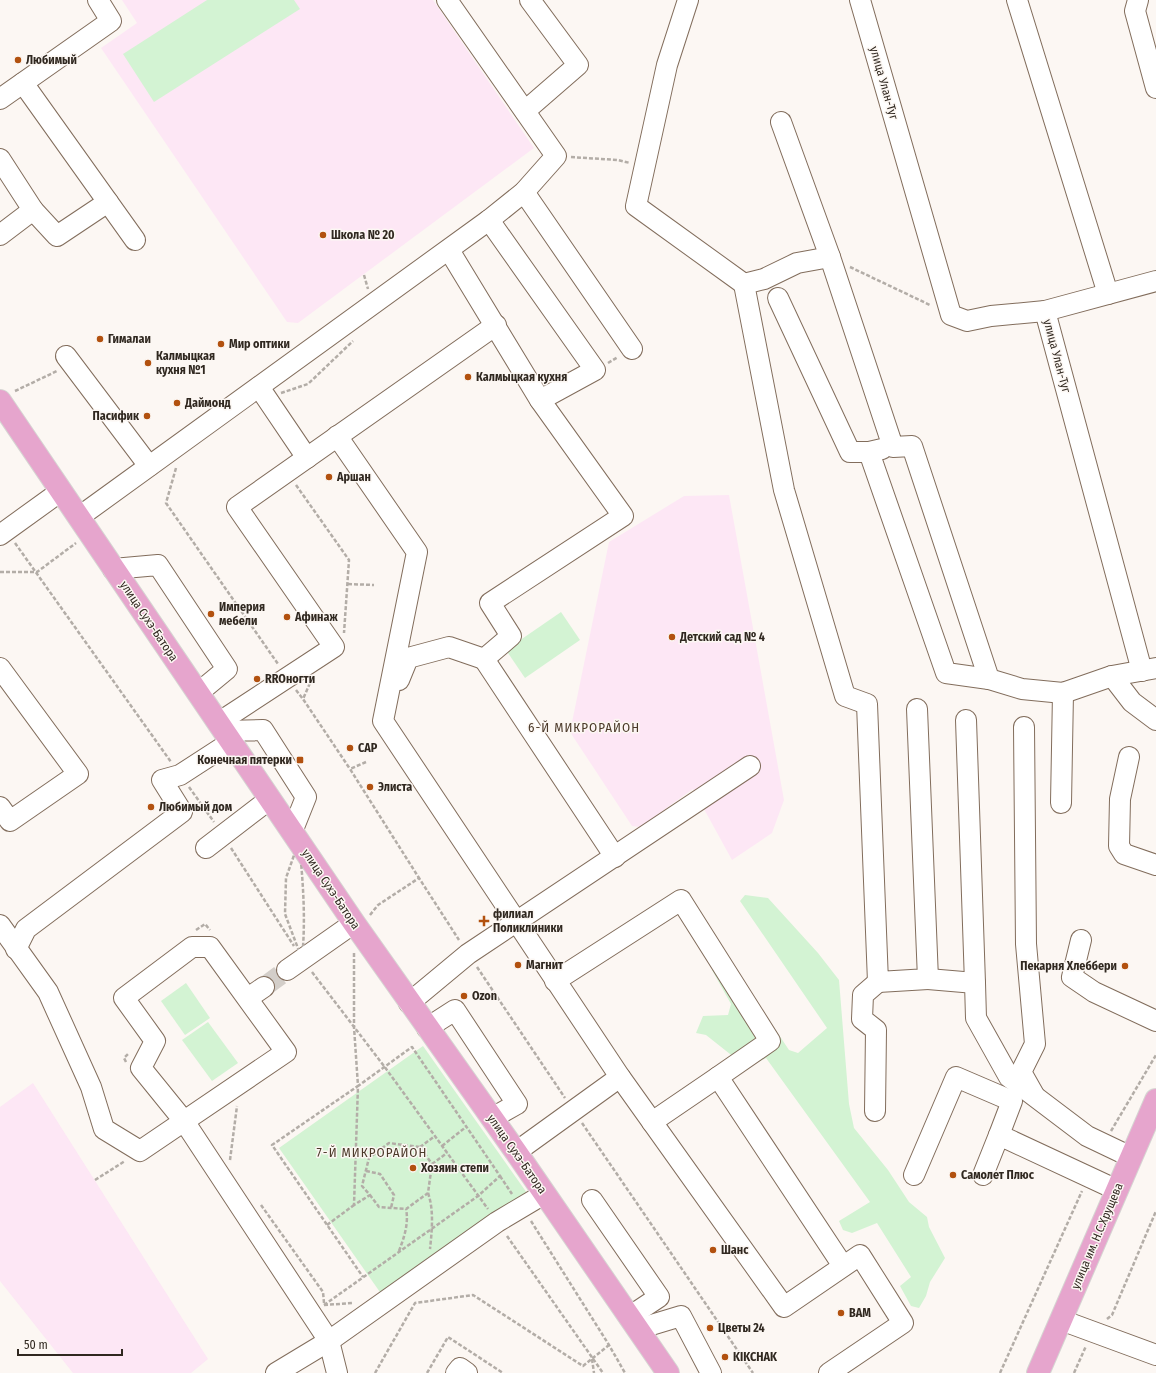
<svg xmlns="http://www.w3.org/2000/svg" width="1156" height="1373" font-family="'Fira Sans Condensed',sans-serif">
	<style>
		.education { fill: #fde7f5 }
		.green { fill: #d3f3d3 }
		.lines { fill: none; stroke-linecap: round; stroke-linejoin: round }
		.minor-tunnel { stroke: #d3cec9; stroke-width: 20; stroke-dasharray: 20 10; stroke-linecap: butt }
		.minor-casing { stroke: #826d5c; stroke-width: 22 }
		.major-casing { stroke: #d6d4d2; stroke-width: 24 }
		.path { stroke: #b3ada7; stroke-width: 2.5; stroke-dasharray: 4 2; stroke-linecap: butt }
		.minor { stroke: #fff; stroke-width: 20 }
		.major { stroke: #e6a5cd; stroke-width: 22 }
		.poi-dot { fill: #b2510f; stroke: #fcf7f3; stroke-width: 1.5 }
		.labels { text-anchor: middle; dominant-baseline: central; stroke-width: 3; stroke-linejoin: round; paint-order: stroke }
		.poi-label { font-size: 12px; font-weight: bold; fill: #302820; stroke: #fcf7f3; text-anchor: start }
		.street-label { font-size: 12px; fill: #302820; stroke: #fcf7f3 }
		.neighbourhood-label { font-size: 13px; letter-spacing: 1px; fill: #4b3929; stroke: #fcf7f3 }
	</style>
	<rect width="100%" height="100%" fill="#fcf7f3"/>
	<g class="education">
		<polygon points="122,0 433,0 534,148 298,323 287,322 101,48 137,23"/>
		<polygon points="729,495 784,800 772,833 732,860 693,789 640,827 632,826 570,732 609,542 684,496"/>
		<polygon points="33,1083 208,1359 191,1373 73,1373 0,1281 0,1107"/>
	</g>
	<g class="green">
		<polygon points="207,0 294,0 300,9 154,102 123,54"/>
		<polygon points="561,612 580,640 525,678 506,650"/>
		<polygon points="745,895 768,898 818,953 839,980 849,1104 854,1128 888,1170 909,1202 927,1217 929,1227 945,1258 930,1282 926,1296 919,1308 911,1306 900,1286 911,1277 877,1223 852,1233 843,1230 839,1221 870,1202 766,1058 741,1071 735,1058 706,1035 696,1033 703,1016 728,1015 731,1004 712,970 729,960 789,1050 798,1053 827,1028 740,901"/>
		<polygon points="186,983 210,1018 185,1035 161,1001"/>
		<polygon points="208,1022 238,1063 212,1081 182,1040"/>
		<polygon points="423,1046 527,1193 382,1295 279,1148"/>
	</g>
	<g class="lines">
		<polyline class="minor-tunnel" points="264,987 287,970"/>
		<g class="minor-casing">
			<g id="minor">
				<polyline points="688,0 667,65 636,206 744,284 764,279 797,263 830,257"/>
				<polyline points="860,0 951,315 967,321 991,316 1045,311 1156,281"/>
				<polyline points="1017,0 1108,294"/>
				<polyline points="1138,0 1135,11 1156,88"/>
				<polyline points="23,83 135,240"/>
				<polyline points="0,99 111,21 98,0"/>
				<polyline points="525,111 578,65 530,0"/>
				<polyline points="781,122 830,257 893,447 912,446 989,679 1022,689 1063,693 1112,676 1156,668"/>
				<polyline points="0,159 33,210 0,235"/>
				<polyline points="524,192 632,349"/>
				<polyline points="33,210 57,236 108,202"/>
				<polyline points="489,220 595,370 540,400"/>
				<polyline points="744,284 784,490 845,696 867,704 878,982 928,979 917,709"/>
				<polyline points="778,298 850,452 869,452 882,449"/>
				<polyline points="1045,311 1142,671"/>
				<polyline points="66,356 149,466"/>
				<polyline points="259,387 307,458"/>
				<polyline points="337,436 417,552 383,721 620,1077 784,1307 860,1255 903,1323 829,1373"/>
				<polyline points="869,452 946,673 989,679"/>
				<polyline points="79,517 489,220 524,192 556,156 447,0"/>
				<polyline points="0,535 61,491"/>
				<polyline points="113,569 158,565 227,669 198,693"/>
				<polyline points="484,659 615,857"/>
				<polyline points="0,668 78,774 10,821 0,807"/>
				<polyline points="1112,676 1132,702 1156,720"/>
				<polyline points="399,680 408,658 449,647 484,659 511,636 490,603 623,516 540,400 449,250"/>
				<polyline points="966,720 975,983"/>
				<polyline points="218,723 334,647 237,507 496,325"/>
				<polyline points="1024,727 1026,944 1035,1044 1021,1072 1034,1095"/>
				<polyline points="224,731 263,730 306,797 292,832"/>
				<polyline points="1129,757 1120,799 1119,846 1124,854 1156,865"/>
				<polyline points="1061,803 1063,693"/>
				<polyline points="206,848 270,799"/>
				<polyline points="0,925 48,992 91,1087 104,1129 140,1151 286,1052 210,947 192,947 124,998 155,1041 141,1068 184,1121 329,1341 337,1373"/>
				<polyline points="1081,940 1072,977 1094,992 1156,1021"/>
				<polyline points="16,949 26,929 182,812 162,780 180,775 231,742"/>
				<polyline points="287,970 354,923"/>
				<polyline points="928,979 975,983 976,1018 1009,1077 1087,1136 1131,1157"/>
				<polyline points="555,981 681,900 770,1041 718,1077 843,1266"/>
				<polyline points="248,998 264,987"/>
				<polyline points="409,1003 468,954 750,766"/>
				<polyline points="427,1028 455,1010 517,1104 492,1118"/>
				<polyline points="875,1111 876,1030 862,1019 863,995 878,982"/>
				<polyline points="652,1122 718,1077"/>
				<polyline points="516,1152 620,1077"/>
				<polyline points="914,1175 956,1077 1012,1101 999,1135"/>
				<polyline points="983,1175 999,1135 1117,1190"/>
				<polyline points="592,1200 659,1297 629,1317"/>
				<polyline points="1061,1320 1156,1355"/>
				<polyline points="638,1329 681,1316 711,1373"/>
				<polyline points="276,1373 329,1341 497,1222 544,1194"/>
				<polyline points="456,1373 460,1368 467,1373"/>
			</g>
		</g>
		<g class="major-casing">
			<g id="major">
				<polyline points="0,401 354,923 516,1152 668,1373"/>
				<polyline points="1038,1373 1156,1100"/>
			</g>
		</g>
		<g class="path">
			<polyline points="571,157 618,160 630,163"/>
			<polyline points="850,267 930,305"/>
			<polyline points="364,275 368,289"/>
			<polyline points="608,363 618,357"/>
			<polyline points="15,391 57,371"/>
			<polyline points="281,393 308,384 353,341"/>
			<polyline points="176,468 166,503 278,664"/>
			<polyline points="296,485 349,560 344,633"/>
			<polyline points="15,543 171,762"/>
			<polyline points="0,572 37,572 76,543"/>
			<polyline points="348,584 374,585"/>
			<polyline points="310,683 303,699 350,769"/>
			<polyline points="296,690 303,699"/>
			<polyline points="366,762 350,769 419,878"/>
			<polyline points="189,787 214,822"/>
			<path d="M299,841C303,881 306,919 302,959L285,914L286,878Z"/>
			<polyline points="231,848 294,946"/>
			<polyline points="370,915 378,905 419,878 459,940"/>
			<polyline points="196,930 205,924 210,930"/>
			<polyline points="354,953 354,1027 358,1086 272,1145 363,1277"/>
			<polyline points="477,967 565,1098"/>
			<polyline points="312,972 384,1066 488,1209"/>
			<polyline points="126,1062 124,1058 128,1054"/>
			<polyline points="582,1123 753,1373"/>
			<polyline points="1111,1131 1156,1055"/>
			<polyline points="442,1146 466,1127"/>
			<polyline points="420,1147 435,1136"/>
			<polyline points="230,1160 237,1106"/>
			<polyline points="432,1164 447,1153"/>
			<polyline points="366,1171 380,1174 394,1195 391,1208"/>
			<polyline points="500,1176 512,1194"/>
			<polyline points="95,1180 125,1161"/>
			<path d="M428,1193C434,1210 432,1230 430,1249"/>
			<polyline points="261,1205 323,1292 324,1303"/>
			<polyline points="531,1221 609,1345 625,1373"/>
			<polyline points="327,1225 354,1205"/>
			<polyline points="507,1236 603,1373"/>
			<path d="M399,1251C404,1238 409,1223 406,1209"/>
			<polyline points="324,1305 478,1196 500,1176 412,1047 358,1086 354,1205 370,1195 362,1186 369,1158 389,1143 420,1147 432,1164 428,1193 406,1209 379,1207 370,1195"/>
			<polyline points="324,1305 353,1303"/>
			<polyline points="1107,1319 1112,1315 1156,1211"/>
			<polyline points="592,1359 594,1373"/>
			<polyline points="375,1373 415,1303 473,1295 583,1366 609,1345"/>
			<polyline points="427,1373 448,1337 503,1373"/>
			<polyline points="1000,1373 1082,1191"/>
			<polyline points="1074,1373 1086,1346"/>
		</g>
		<use href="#minor" class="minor"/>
		<use href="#major" class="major"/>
	</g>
	<g class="poi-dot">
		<circle cx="18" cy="60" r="4"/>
		<circle cx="323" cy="235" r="4"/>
		<circle cx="100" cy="339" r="4"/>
		<circle cx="221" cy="344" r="4"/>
		<circle cx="148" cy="363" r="4"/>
		<circle cx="468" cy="377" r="4"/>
		<circle cx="177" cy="403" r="4"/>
		<circle cx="147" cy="416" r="4"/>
		<circle cx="329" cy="477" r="4"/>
		<circle cx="211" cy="614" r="4"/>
		<circle cx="287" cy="617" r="4"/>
		<circle cx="672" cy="637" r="4"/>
		<circle cx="257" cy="679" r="4"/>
		<circle cx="350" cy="748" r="4"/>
		<rect x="296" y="756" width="8" height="8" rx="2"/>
		<circle cx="370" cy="787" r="4"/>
		<circle cx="151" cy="807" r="4"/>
		<path d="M482 915h4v4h4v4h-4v4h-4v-4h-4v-4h4z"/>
		<circle cx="518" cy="965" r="4"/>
		<circle cx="1125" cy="966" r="4"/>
		<circle cx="464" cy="996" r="4"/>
		<circle cx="413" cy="1168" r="4"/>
		<circle cx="953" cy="1175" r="4"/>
		<circle cx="713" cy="1250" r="4"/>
		<circle cx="841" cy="1313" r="4"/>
		<circle cx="710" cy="1328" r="4"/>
		<circle cx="725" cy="1357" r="4"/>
	</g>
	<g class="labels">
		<g class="poi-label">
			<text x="26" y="60">Любимый</text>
			<text x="331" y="235">Школа № 20</text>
			<text x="108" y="339">Гималаи</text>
			<text x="229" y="344">Мир оптики</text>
			<text x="156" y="356">Калмыцкая<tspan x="156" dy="14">кухня №1</tspan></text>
			<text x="476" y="377">Калмыцкая кухня</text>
			<text x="185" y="403">Даймонд</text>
			<text x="139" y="416" text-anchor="end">Пасифик</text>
			<text x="337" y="477">Аршан</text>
			<text x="219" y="607">Империя<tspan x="219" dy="14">мебели</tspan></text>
			<text x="295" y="617">Афинаж</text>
			<text x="680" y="637">Детский сад № 4</text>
			<text x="265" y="679">RROногти</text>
			<text x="358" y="748">САР</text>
			<text x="292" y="760" text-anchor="end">Конечная пятерки</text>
			<text x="378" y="787">Элиста</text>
			<text x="159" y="807">Любимый дом</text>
			<text x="493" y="914">филиал<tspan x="493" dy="14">Поликлиники</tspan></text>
			<text x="526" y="965">Магнит</text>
			<text x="1117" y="966" text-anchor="end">Пекарня Хлеббери</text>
			<text x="472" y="996">Ozon</text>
			<text x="421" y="1168">Хозяин степи</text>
			<text x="961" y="1175">Самолет Плюс</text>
			<text x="721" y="1250">Шанс</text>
			<text x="849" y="1313">ВАМ</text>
			<text x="718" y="1328">Цветы 24</text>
			<text x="733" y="1357">KIKCHAK</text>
		</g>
		<g class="street-label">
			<text transform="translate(884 83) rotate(74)">улица Улан-Туг</text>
			<text transform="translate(1057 356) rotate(75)">улица Улан-Туг</text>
			<text transform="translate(149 621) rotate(56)">улица Сухэ-Батора</text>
			<text transform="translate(331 889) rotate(56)">улица Сухэ-Батора</text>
			<text transform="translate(517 1154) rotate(55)">улица Сухэ-Батора</text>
			<text transform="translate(1097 1236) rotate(-67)">улица им. Н.С.Хрущева</text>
		</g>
		<g class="neighbourhood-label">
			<text x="584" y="727">6-Й МИКРОРАЙОН</text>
			<text x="372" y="1152">7-Й МИКРОРАЙОН</text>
		</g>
	</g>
	<path d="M18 1349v6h104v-6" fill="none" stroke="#302820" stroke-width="2"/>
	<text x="24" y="1349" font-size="12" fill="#302820" stroke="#fcf7f3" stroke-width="3" paint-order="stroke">50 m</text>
</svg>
